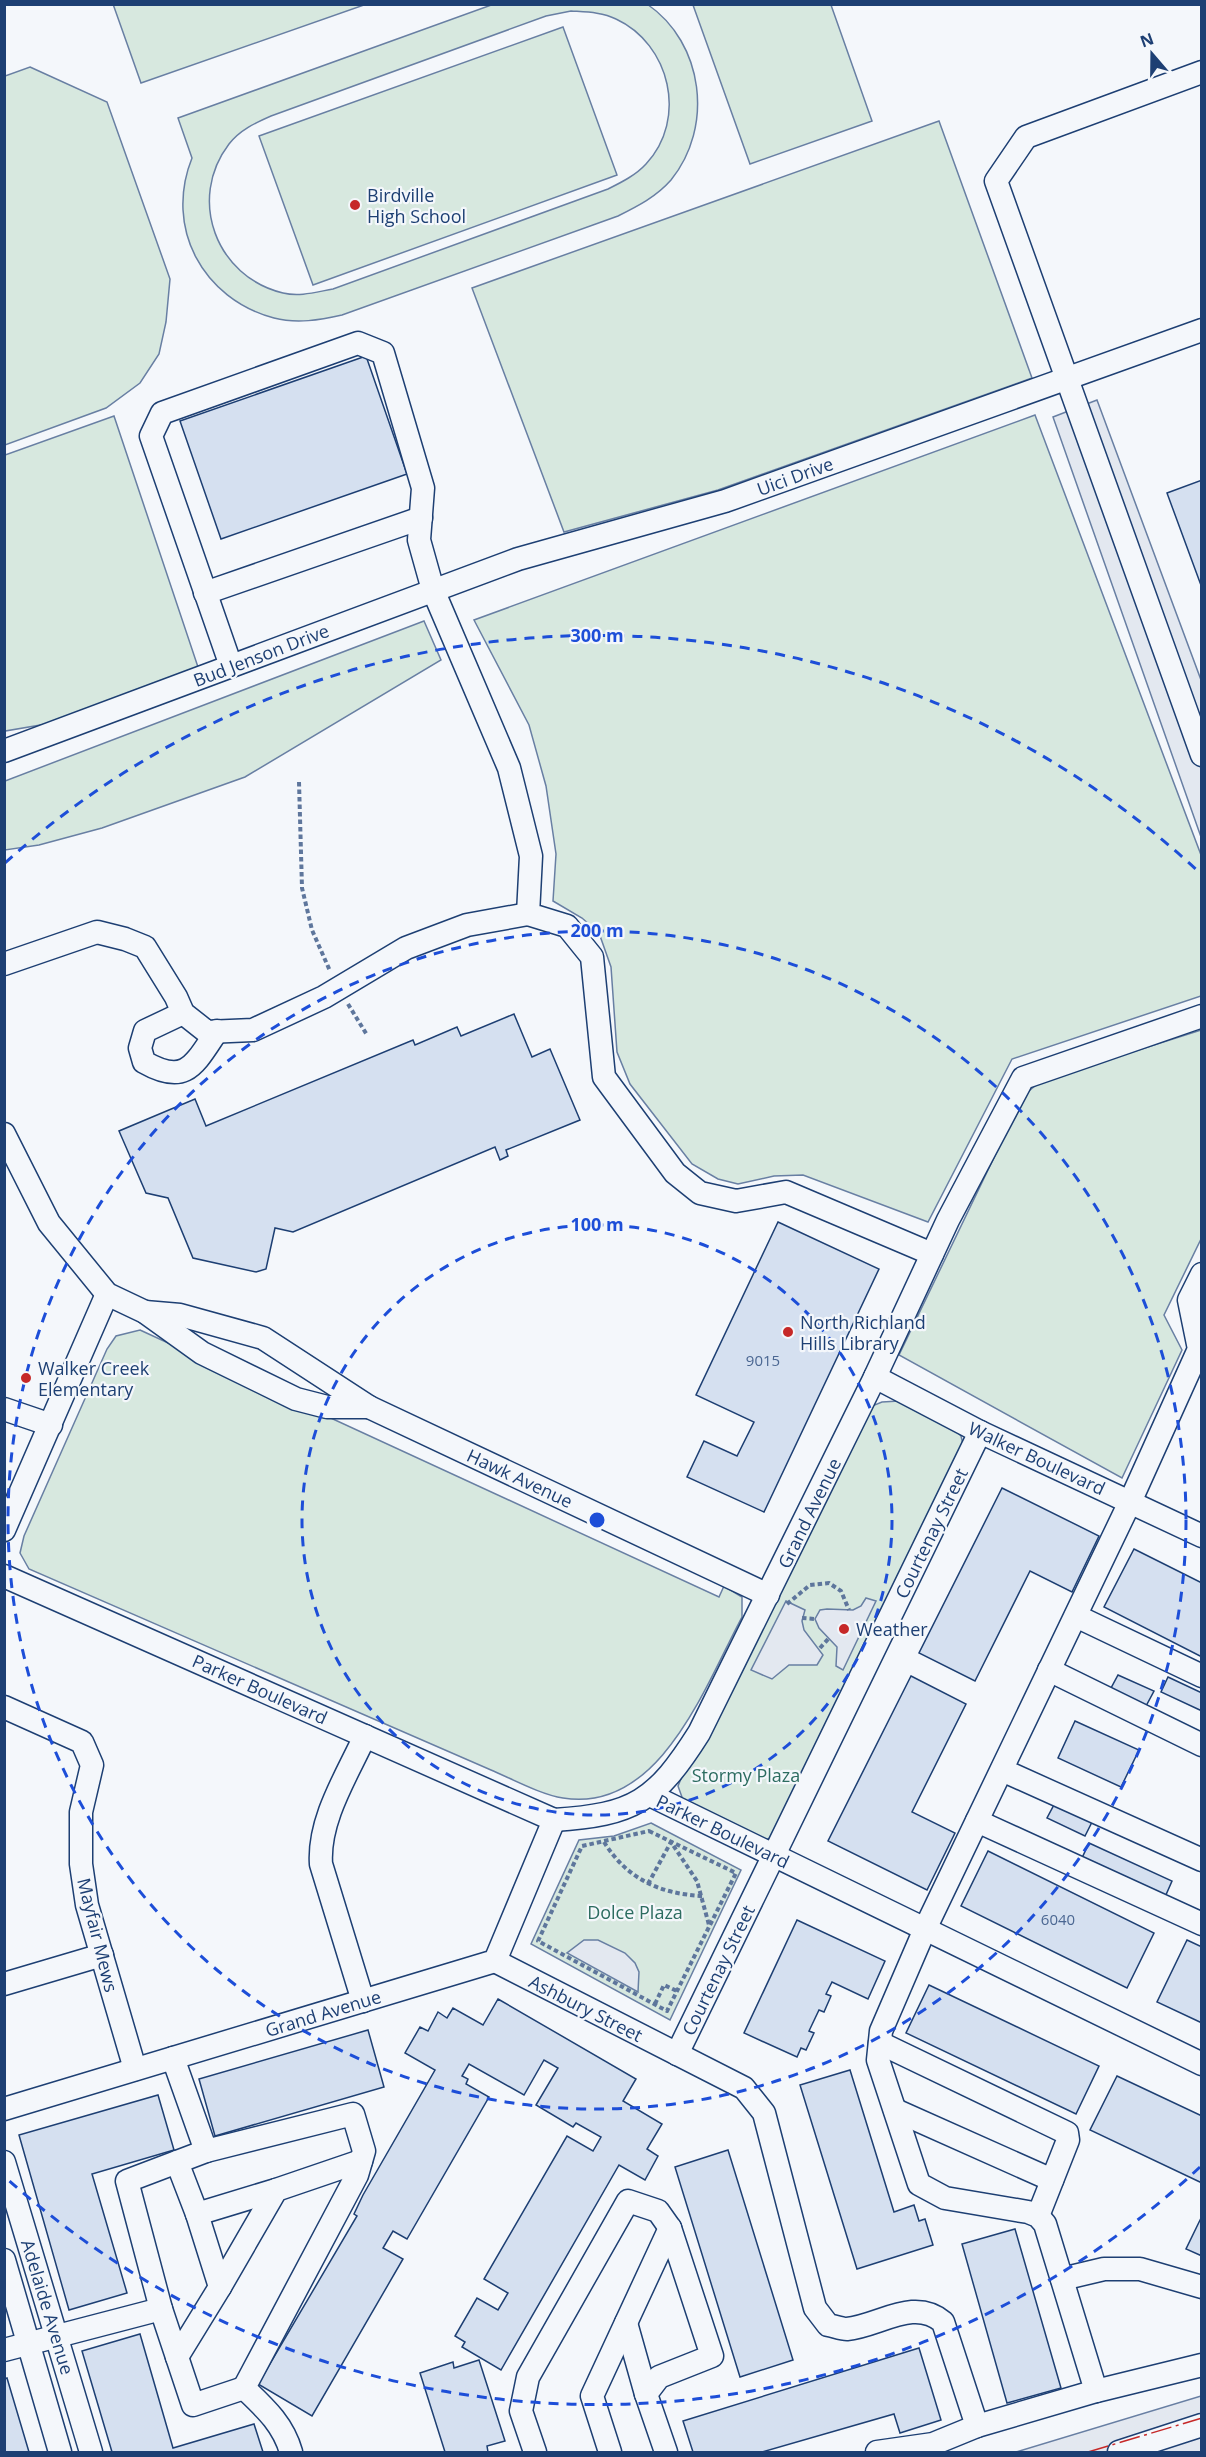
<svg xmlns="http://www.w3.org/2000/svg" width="1206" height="2457" font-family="'Open Sans',sans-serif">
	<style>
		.green { fill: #d7e8df; stroke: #687fa3; stroke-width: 1.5; fill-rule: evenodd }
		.parking { fill: #e3e8f0; stroke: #687fa3; stroke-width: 1.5 }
		.building { fill: #d5e0f0; stroke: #1d3f73; stroke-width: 1.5 }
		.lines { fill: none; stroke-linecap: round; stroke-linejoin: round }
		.minor-casing { stroke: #1d3f73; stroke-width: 25 }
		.path { stroke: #5e769c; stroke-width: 4; stroke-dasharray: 4.5 3; stroke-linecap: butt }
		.minor { stroke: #f4f7fb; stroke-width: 22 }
		.power { stroke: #c62828; stroke-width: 1.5; stroke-dasharray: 21 4.5 3 4.5; stroke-linecap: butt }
		.ring { fill: none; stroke: #1d4ed8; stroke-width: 3; stroke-dasharray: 10 8 }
		.poi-dot { fill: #c62828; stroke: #f4f7fb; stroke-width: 2 }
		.labels { text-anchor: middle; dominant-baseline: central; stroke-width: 4.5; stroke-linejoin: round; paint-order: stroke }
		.number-label { font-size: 15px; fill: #4b6792 }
		.poi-label { font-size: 18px; fill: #1d3f73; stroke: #f4f7fb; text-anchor: start }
		.street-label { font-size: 18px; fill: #1d3f73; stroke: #f4f7fb }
		.park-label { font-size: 18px; fill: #2c6c60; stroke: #f4f7fb }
		.centre { fill: #1d4ed8; stroke: #f4f7fb; stroke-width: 3 }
		.ring-label { font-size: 18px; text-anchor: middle; font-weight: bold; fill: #1d4ed8; stroke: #f4f7fb; stroke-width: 4.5; stroke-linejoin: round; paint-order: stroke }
	</style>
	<rect width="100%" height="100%" fill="#f4f7fb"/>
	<g class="green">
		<polygon points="113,4 364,4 364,5 141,83"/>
		<path d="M494,4H647C704,43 714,127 671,180C656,197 638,206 618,216L342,315C320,320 297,324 274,318C203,299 164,228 192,158L178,118ZM571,11C586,12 602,12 616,19C670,44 688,119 646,164C636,175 622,182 608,189L333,289C316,292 300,297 283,293C216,277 187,199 229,144C240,130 255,123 271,116L546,16Z"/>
		<polygon points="693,5 831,5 872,121 750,164"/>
		<polygon points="563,27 617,175 313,285 259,136"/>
		<polygon points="30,67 107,102 170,279 166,322 159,354 140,383 106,408 5,445 5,76"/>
		<polygon points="939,121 1032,378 718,490 564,532 472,288"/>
		<polygon points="1035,415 1201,855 1201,996 1012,1059 928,1222 803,1175 774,1176 738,1184 718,1179 692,1164 630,1084 617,1052 611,967 599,933 582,918 553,901 556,854 546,786 529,725 474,620"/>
		<polygon points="114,416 198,667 64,721 5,731 5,455"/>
		<polygon points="424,621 441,660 245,777 102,828 39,845 5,850 5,781"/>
		<polygon points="1201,1030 1201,1239 1164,1315 1182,1350 1122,1478 899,1355 1024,1095 1041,1081"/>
		<path d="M140,1330L719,1597L724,1586L742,1597V1617C706,1684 660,1814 563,1798C542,1795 512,1779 491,1770L29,1569L20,1553L24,1536L107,1349L116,1336Z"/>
		<polygon points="899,1401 955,1429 961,1436 963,1444 774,1835 768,1839 759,1839 683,1800 678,1786 683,1774 709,1738 872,1406 882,1402"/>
		<polygon points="651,1823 741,1870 670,2020 531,1944 579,1840 614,1836"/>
	</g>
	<g class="parking">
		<polygon points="1097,400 1201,680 1201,837 1053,417"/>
		<polygon points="866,1598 876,1601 843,1670 836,1666 837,1647 819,1628 815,1619 820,1610 827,1609 853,1610 861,1606"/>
		<polygon points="786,1601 805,1610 802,1621 804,1630 823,1655 817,1665 789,1665 772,1679 751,1670"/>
		<polygon points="584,1940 598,1940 625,1953 635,1963 639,1972 638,1992 567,1953"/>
		<polygon points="1201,2396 1201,2452 1016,2452"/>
	</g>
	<g class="building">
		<polygon points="366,356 407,474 221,539 180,421"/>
		<polygon points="1202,480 1202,588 1167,493"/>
		<polygon points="514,1014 532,1057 550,1049 580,1120 506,1150 508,1156 500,1160 495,1147 293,1232 275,1228 266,1269 256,1272 193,1258 168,1198 146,1193 119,1131 195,1099 206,1126 413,1040 415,1045 457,1027 461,1036"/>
		<polygon points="778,1222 879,1269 764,1512 687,1477 704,1441 737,1456 754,1422 696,1395"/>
		<polygon points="1002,1488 1099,1536 1072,1592 1030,1571 975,1681 919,1653"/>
		<polygon points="1134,1549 1202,1583 1202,1657 1104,1607"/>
		<polygon points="1118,1675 1154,1691 1146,1706 1110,1690"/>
		<polygon points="911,1676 966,1704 912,1812 955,1833 927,1890 828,1841"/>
		<polygon points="1168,1677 1202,1693 1202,1711 1161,1692"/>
		<polygon points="1075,1721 1139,1750 1121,1787 1058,1758"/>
		<polygon points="1055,1803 1093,1820 1085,1836 1047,1818"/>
		<polygon points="1089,1843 1172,1881 1165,1897 1082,1858"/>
		<polygon points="988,1851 1154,1933 1127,1988 961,1906"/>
		<polygon points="797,1920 885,1961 868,1999 832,1982 826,1994 831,1996 824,2012 819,2010 809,2031 814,2033 806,2050 801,2048 797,2057 744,2033"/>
		<polygon points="1187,1940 1202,1947 1202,2023 1157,2002"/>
		<polygon points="929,1985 1099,2066 1076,2114 906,2033"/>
		<polygon points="498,1999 636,2079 623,2101 662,2124 647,2149 658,2156 645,2180 619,2165 501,2370 462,2347 465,2342 455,2336 477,2298 498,2310 508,2293 484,2279 567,2136 593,2151 601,2137 576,2123 573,2127 536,2105 558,2068 544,2060 524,2095 469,2064 462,2076 468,2079 466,2084 489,2097 407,2239 393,2231 383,2248 403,2259 312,2416 258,2384 357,2216 354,2214 363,2195 435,2070 405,2053 420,2027 428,2031 438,2012 447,2018 453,2008 483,2025"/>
		<polygon points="368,2030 384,2087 215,2136 199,2079"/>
		<polygon points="850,2070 894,2212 914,2205 919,2221 925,2219 933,2245 857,2269 800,2085"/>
		<polygon points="1117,2076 1202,2116 1202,2183 1090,2130"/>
		<polygon points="158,2095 174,2150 92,2174 127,2293 69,2310 19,2135"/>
		<polygon points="728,2150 793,2360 740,2377 675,2167"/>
		<polygon points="1202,2216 1202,2256 1186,2249"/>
		<polygon points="1015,2229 1061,2388 1007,2403 962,2244"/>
		<polygon points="140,2334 173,2448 254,2424 263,2452 112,2452 82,2351"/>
		<polygon points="919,2348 941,2420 900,2433 894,2414 762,2452 693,2452 683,2421"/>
		<polygon points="479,2360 505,2441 487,2446 488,2452 445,2452 420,2373 453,2362 454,2368"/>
		<polygon points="7,2378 29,2452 4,2452 4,2379"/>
	</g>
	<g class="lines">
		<g class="minor-casing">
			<g id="minor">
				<polyline points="1202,72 1026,137 996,181 1202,755"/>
				<polyline points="205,593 421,518"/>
				<polyline points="231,666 151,436 162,413 358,343 383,353 423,488 419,540 433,590 509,768 531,856 528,914 567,926 592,957 604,1077 675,1173 700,1193 736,1201 786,1192 932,1254"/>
				<polyline points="4,751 518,559 725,501 1202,330"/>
				<polyline points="4,964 97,932 125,939 145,947 176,997 183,1013 207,1032 253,1030 324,997 406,948 467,925 528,914"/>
				<path d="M183,1013L145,1031L140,1048L144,1062C186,1086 194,1065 217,1031"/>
				<polyline points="4,1134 49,1223 107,1294 145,1312 202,1353 296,1399 327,1407 369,1407"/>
				<polyline points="145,1312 180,1315 263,1338 369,1407 768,1595"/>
				<polyline points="875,1377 980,1432 1202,1536"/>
				<polyline points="4,1409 51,1425"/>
				<polyline points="4,1530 107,1294"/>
				<path d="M4,1576L554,1820C634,1815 656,1801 699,1733L875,1377L948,1220L1023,1078L1202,1016"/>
				<polyline points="1076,1616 1202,1676"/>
				<polyline points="1049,1670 1202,1745"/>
				<polyline points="4,1707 82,1742 92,1765 81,1812 81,1864 87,1905 135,2069"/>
				<polyline points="1002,1770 1202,1860"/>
				<polyline points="650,1795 1202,2064"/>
				<polyline points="977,1821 1202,1924"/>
				<path d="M495,1961L744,2088L764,2113L815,2308L828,2325C834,2326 841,2329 847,2329C879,2326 914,2297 943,2322L977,2426L933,2444L877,2452"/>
				<polyline points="4,1984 102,1955"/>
				<path d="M363,2001L321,1864C318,1820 347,1775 365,1736"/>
				<polyline points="880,2043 1067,2133 1068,2140 1038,2216"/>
				<polyline points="677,2054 980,1432"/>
				<path d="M173,2058L206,2151L353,2114L364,2151L357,2175L244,2388C265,2408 283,2424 291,2452"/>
				<polyline points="4,2109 495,1961 554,1820"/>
				<polyline points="895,2110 1052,2180"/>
				<polyline points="206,2151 127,2181 161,2309 193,2405 244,2388"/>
				<polyline points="4,2162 91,2452"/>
				<polyline points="197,2214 276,2190"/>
				<polyline points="4,2260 60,2452"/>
				<polyline points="1062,2279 1104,2269 1140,2269 1202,2287"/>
				<polyline points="220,2287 276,2190 361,2161"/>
				<polyline points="626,2323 646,2394"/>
				<polyline points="4,2350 161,2309"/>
				<polyline points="177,2357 220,2287 197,2214 177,2162"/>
				<polyline points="1096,2391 1202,2365"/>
				<polyline points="977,2426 1096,2391 1045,2224 1038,2216 1028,2212 945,2198 919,2184 878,2060 881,2031 925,1929 1130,1502 1199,1349 1189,1300 1202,1274"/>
				<polyline points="535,2452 521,2411 528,2377 628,2201 658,2211 670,2228 712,2356 659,2377 646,2394 666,2452"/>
				<polyline points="610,2452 592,2396 670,2228"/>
				<polyline points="1119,2452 1202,2425"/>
			</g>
		</g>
		<g class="path">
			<polyline points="299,782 302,888 312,930 330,971"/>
			<polyline points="348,1004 367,1035"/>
			<polyline points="787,1604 810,1585 829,1583 841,1591 849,1610"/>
			<polyline points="802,1618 815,1619"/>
			<polyline points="820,1648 830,1637"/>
			<polygon points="649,1831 736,1873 667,2011 538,1941 582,1846"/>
			<path d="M604,1842C627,1879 660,1894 703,1896"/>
			<polyline points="648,1884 671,1842 697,1881 709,1925"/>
			<polyline points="655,2004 664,1985 677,1991"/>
		</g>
		<use href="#minor" class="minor"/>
		<polyline class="power" points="1088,2452 1202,2418"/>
	</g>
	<g class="ring">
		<circle cx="597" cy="1520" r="295"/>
		<circle cx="597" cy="1520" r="589"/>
		<path d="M1200 2167A884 884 0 0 1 5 2177M5 863A884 884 0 0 1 1200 873"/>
	</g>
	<g class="poi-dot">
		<circle cx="355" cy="205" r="6"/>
		<circle cx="788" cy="1332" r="6"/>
		<circle cx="26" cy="1378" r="6"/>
		<circle cx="844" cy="1629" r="6"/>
	</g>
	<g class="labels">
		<g class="number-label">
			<text x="763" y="1360">9015</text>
			<text x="1058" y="1919">6040</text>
		</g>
		<g class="poi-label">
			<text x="367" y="195">Birdville<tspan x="367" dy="21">High School</tspan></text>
			<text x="800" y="1322">North Richland<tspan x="800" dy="21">Hills Library</tspan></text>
			<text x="38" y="1368">Walker Creek<tspan x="38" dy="21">Elementary</tspan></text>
			<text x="856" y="1629">Weather</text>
		</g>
		<g class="street-label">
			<text transform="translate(795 476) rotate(-20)">Uici Drive</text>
			<text transform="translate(261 655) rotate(-21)">Bud Jenson Drive</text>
			<text transform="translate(1037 1458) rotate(25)">Walker Boulevard</text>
			<text transform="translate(520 1478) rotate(25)">Hawk Avenue</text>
			<text transform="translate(809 1513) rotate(-64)">Grand Avenue</text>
			<text transform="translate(931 1533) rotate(-64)">Courtenay Street</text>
			<text transform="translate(260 1689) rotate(24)">Parker Boulevard</text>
			<text transform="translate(723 1831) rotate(26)">Parker Boulevard</text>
			<text transform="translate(98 1935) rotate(76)">Mayfair Mews</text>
			<text transform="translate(718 1970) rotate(-64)">Courtenay Street</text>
			<text transform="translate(586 2008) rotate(27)">Ashbury Street</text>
			<text transform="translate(323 2013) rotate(-17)">Grand Avenue</text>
			<text transform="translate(48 2307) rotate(73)">Adelaide Avenue</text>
		</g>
		<g class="park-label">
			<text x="746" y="1775">Stormy Plaza</text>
			<text x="635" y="1912">Dolce Plaza</text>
		</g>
	</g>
	<circle cx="597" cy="1520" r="9" class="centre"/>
	<g class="ring-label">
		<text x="597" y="642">300 m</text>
		<text x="597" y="937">200 m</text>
		<text x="597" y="1231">100 m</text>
	</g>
	<rect width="1206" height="2457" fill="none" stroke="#1d3f73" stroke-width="12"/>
	<g transform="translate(1152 54) rotate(340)" stroke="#f4f7fb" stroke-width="4.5" paint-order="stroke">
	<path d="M0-4.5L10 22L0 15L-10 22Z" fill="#1d3f73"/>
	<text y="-9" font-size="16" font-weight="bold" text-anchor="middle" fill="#1d3f73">N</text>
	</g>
</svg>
